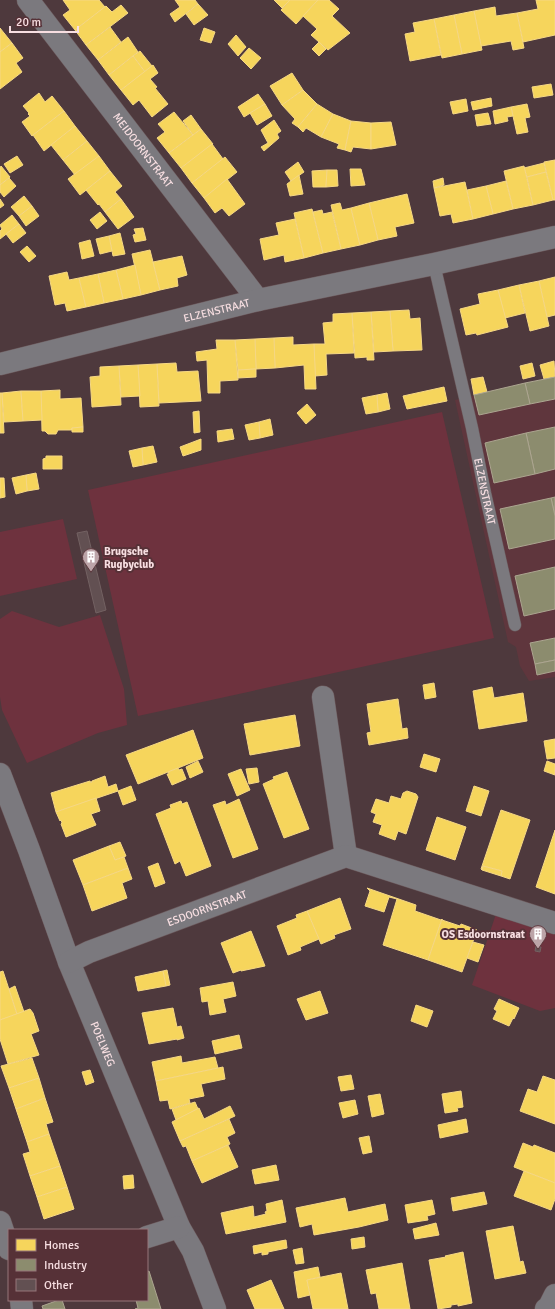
<svg xmlns="http://www.w3.org/2000/svg" width="555" height="1309" font-family="Signika,sans-serif">
	<style>
		.built { fill: #5f363d }
		.green { fill: #6e323e }
		.homes { fill: #f6d55c; stroke: #f6d884 }
		.industry { fill: #8c8c6e; stroke: #aca590 }
		.building { fill: #625052; stroke: #736162 }
		.lines { fill: none; stroke-linecap: round; stroke-linejoin: round }
		.lane-casing { stroke: #6b585b; stroke-width: 13 }
		.street-casing { stroke: #6b585b; stroke-width: 23 }
		.lane { stroke: #7b797e; stroke-width: 12 }
		.street { stroke: #7b797e; stroke-width: 22 }
		.labels { text-anchor: middle; dominant-baseline: central; stroke-width: 4; stroke-linejoin: round; paint-order: stroke }
		.street-label { font-size: 11px; fill: #f7dee1; stroke: #563137 }
		.poi-label { font-size: 11px; font-weight: bold; fill: #f7dee1; stroke: #563137; text-anchor: start }
	</style>
	<rect width="100%" height="100%" fill="#4e393d"/>
	<polygon class="built" points="555,377 555,677 529,681 520,666 516,647 508,642 455,400"/>
	<g class="green">
		<polygon points="442,412 494,638 138,716 88,490"/>
		<polygon points="63,519 77,579 0,596 0,532"/>
		<polygon points="12,611 59,627 100,615 124,689 127,725 98,733 27,763 2,710 0,697 0,619"/>
		<polygon points="496,914 555,934 555,1008 540,1011 472,985"/>
	</g>
	<g class="homes">
		<polygon points="63,0 99,0 105,7 75,30 63,15 70,10"/>
		<polygon points="175,0 195,0 198,4 175,22 170,14 180,7"/>
		<polygon points="274,0 290,0 282,8"/>
		<polygon points="290,0 318,0 296,24 281,10"/>
		<polygon points="318,0 329,0 339,9 332,16 350,33 328,50 311,35 317,29 303,16"/>
		<polygon points="536,0 555,0 555,35 523,42 517,13 538,9"/>
		<polygon points="198,4 208,15 194,25 186,14"/>
		<polygon points="121,5 128,13 86,45 75,30 106,6 112,12"/>
		<polygon points="495,7 496,16 517,13 524,48 513,50 511,41 481,46 474,11"/>
		<polygon points="474,11 482,50 462,54 454,15"/>
		<polygon points="454,15 462,54 442,58 434,19"/>
		<polygon points="434,19 441,55 410,61 405,34 415,32 413,23"/>
		<polygon points="110,27 121,42 98,60 86,45"/>
		<polygon points="0,28 12,43 0,52"/>
		<polygon points="204,28 215,32 211,43 200,40"/>
		<polygon points="236,35 246,47 238,56 228,44"/>
		<polygon points="128,37 138,52 109,75 98,60"/>
		<polygon points="319,42 326,49 319,56 312,49"/>
		<polygon points="12,43 23,58 16,63 22,72 0,89 0,52"/>
		<polygon points="249,48 261,58 251,69 240,58"/>
		<polygon points="140,51 152,66 145,72 133,56"/>
		<polygon points="133,56 145,72 121,90 109,75"/>
		<polygon points="153,65 158,73 150,79 157,87 155,88 168,104 152,117 139,100 133,105 121,90"/>
		<polygon points="292,73 303,90 282,105 270,86"/>
		<polygon points="551,84 553,95 534,98 532,87"/>
		<polygon points="303,90 317,104 298,127 292,123 295,119 282,105"/>
		<polygon points="39,93 45,102 52,96 64,111 32,136 22,122 30,116 28,114 29,113 23,106"/>
		<polygon points="258,94 265,104 244,117 238,107"/>
		<polygon points="491,98 492,106 473,110 471,102"/>
		<polygon points="466,99 468,111 453,114 450,102"/>
		<polygon points="265,104 272,116 257,125 250,113"/>
		<polygon points="317,104 333,114 321,137 306,128 303,132 298,127"/>
		<polygon points="527,104 530,117 525,118 528,132 517,134 511,107"/>
		<polygon points="511,107 513,116 507,117 508,121 495,124 493,111"/>
		<polygon points="64,111 75,126 44,151 33,135"/>
		<polygon points="174,112 193,135 169,153 157,138 165,132 158,124"/>
		<polygon points="488,113 491,124 477,126 475,115"/>
		<polygon points="333,114 351,121 345,150 337,148 339,144 321,137"/>
		<polygon points="191,115 201,129 193,135 183,121"/>
		<polygon points="274,120 281,131 277,134 279,138 264,151 261,147 268,143 261,130"/>
		<polygon points="351,121 371,123 371,149 353,147 351,152 345,150"/>
		<polygon points="391,122 396,145 371,149 371,123"/>
		<polygon points="75,126 87,141 63,160 51,145"/>
		<polygon points="201,129 213,144 181,168 169,153"/>
		<polygon points="87,141 99,156 75,175 63,160"/>
		<polygon points="212,144 223,159 192,183 181,168"/>
		<polygon points="17,156 23,165 10,173 4,164"/>
		<polygon points="99,156 110,171 80,195 68,179"/>
		<polygon points="225,157 237,172 204,198 192,183"/>
		<polygon points="555,160 555,200 553,200 544,162"/>
		<polygon points="298,162 304,172 291,181 285,172"/>
		<polygon points="544,163 546,172 527,177 524,168"/>
		<polygon points="1,166 10,177 0,185 0,168"/>
		<polygon points="524,166 533,205 513,209 504,171"/>
		<polygon points="350,169 361,169 365,185 351,186"/>
		<polygon points="327,170 326,187 313,187 312,171"/>
		<polygon points="327,170 337,170 338,186 326,187"/>
		<polygon points="110,171 122,186 115,192 121,199 105,212 99,204 98,205 86,190"/>
		<polygon points="546,172 553,200 533,205 527,177"/>
		<polygon points="299,175 303,194 290,196 287,184"/>
		<polygon points="9,178 16,186 4,197 0,192 0,185"/>
		<polygon points="443,178 444,185 434,188 433,181"/>
		<polygon points="227,179 245,204 229,216 222,208 215,213 204,198"/>
		<polygon points="506,181 513,209 493,214 486,186"/>
		<polygon points="465,182 473,219 453,223 451,214 440,216 434,188"/>
		<polygon points="486,186 493,214 473,219 467,190"/>
		<polygon points="407,194 414,223 395,227 397,236 378,240 369,203"/>
		<polygon points="24,196 32,206 19,216 11,207"/>
		<polygon points="0,199 4,205 0,208"/>
		<polygon points="121,199 134,217 118,229 105,212"/>
		<polygon points="340,203 342,210 351,208 360,245 341,249 331,205"/>
		<polygon points="369,203 378,240 360,245 351,208"/>
		<polygon points="32,206 39,216 26,226 19,216"/>
		<polygon points="312,209 323,253 304,258 294,213"/>
		<polygon points="322,210 323,214 332,212 341,249 323,253 313,212"/>
		<polygon points="100,212 107,221 97,229 90,220"/>
		<polygon points="12,215 19,224 0,239 0,231 2,229 0,225"/>
		<polygon points="295,219 304,258 285,262 284,255 264,260 260,239 279,235 276,223"/>
		<polygon points="19,224 26,233 13,243 6,234"/>
		<polygon points="143,228 146,240 135,242 133,235 136,234 134,229"/>
		<polygon points="120,233 125,254 113,256 109,236"/>
		<polygon points="109,236 112,251 100,254 96,239"/>
		<polygon points="90,240 94,256 82,259 79,243"/>
		<polygon points="27,246 36,256 29,262 20,252"/>
		<polygon points="150,250 160,290 141,295 132,254"/>
		<polygon points="182,256 187,275 177,278 178,286 160,290 153,262"/>
		<polygon points="135,265 141,295 123,299 116,270"/>
		<polygon points="116,270 123,299 104,303 98,274"/>
		<polygon points="67,272 69,280 79,278 86,307 67,311 65,303 55,305 49,276"/>
		<polygon points="98,274 104,303 86,307 79,278"/>
		<polygon points="555,277 555,315 547,317 539,281"/>
		<polygon points="539,281 549,326 530,331 519,285"/>
		<polygon points="519,285 525,313 505,318 498,290"/>
		<polygon points="498,290 508,327 477,335 476,333 466,335 460,309 480,304 478,294"/>
		<polygon points="409,310 410,319 420,318 422,350 393,351 390,311"/>
		<polygon points="390,311 393,351 374,352 371,312"/>
		<polygon points="371,312 374,360 367,360 367,357 355,358 352,313"/>
		<polygon points="352,313 354,353 326,354 327,375 315,376 314,344 325,344 323,323 333,322 333,314"/>
		<polygon points="293,337 293,345 314,344 316,389 305,389 304,365 275,368 274,338"/>
		<polygon points="274,338 275,368 256,369 255,339"/>
		<polygon points="255,339 256,369 238,370 235,340"/>
		<polygon points="216,340 235,340 238,380 220,381 220,393 208,393 207,360 197,361 196,352 217,349"/>
		<polygon points="554,361 555,377 544,379 540,365"/>
		<polygon points="176,363 177,372 198,371 201,401 159,403 157,364"/>
		<polygon points="532,363 535,376 523,379 520,366"/>
		<polygon points="157,364 159,406 140,407 138,365"/>
		<polygon points="138,365 140,396 121,397 119,366"/>
		<polygon points="119,366 121,405 92,407 90,377 100,376 100,367"/>
		<polygon points="256,369 256,377 238,378 238,370"/>
		<polygon points="483,377 487,392 474,395 471,379"/>
		<polygon points="444,387 447,401 407,409 403,396"/>
		<polygon points="60,390 60,399 81,398 83,427 72,428 72,430 58,430 56,434 48,434 45,431 42,431 41,391"/>
		<polygon points="21,391 23,421 4,422 2,393"/>
		<polygon points="21,391 41,391 42,420 23,421"/>
		<polygon points="0,393 2,393 4,433 0,433"/>
		<polygon points="387,393 390,409 378,412 377,395"/>
		<polygon points="377,395 378,412 366,414 362,398"/>
		<polygon points="307,404 316,415 306,424 297,413"/>
		<polygon points="199,411 200,432 194,433 193,412"/>
		<polygon points="270,419 273,435 260,438 259,422"/>
		<polygon points="259,422 260,438 249,440 245,425"/>
		<polygon points="83,427 83,432 72,432 72,428"/>
		<polygon points="232,429 234,439 218,442 217,431"/>
		<polygon points="201,439 201,450 183,456 180,447"/>
		<polygon points="153,446 157,462 143,465 142,448"/>
		<polygon points="142,448 143,465 133,467 129,451"/>
		<polygon points="46,456 62,456 62,469 43,469 43,459 46,458"/>
		<polygon points="36,473 39,489 27,491 26,475"/>
		<polygon points="26,475 27,491 16,494 12,478"/>
		<polygon points="0,478 4,478 5,497 0,498"/>
		<polygon points="434,683 436,697 425,699 423,685"/>
		<polygon points="492,687 494,698 523,693 527,721 479,729 473,691"/>
		<polygon points="398,699 402,729 407,728 408,738 369,745 367,733 371,732 367,704"/>
		<polygon points="295,715 300,746 250,755 244,724"/>
		<polygon points="193,730 203,758 138,784 126,755"/>
		<polygon points="555,739 555,758 547,759 544,741"/>
		<polygon points="424,754 440,759 436,772 420,767"/>
		<polygon points="198,761 203,772 190,778 186,767"/>
		<polygon points="547,761 555,764 555,775 544,771"/>
		<polygon points="178,768 179,770 182,769 186,779 172,785 167,774 169,774 168,772"/>
		<polygon points="257,768 259,782 249,784 246,769"/>
		<polygon points="241,769 250,790 237,796 228,774"/>
		<polygon points="287,772 309,829 284,838 263,784 274,779 273,777"/>
		<polygon points="105,776 108,787 116,784 118,791 56,812 51,793 90,781 91,783 92,781"/>
		<polygon points="131,786 136,800 123,805 118,791"/>
		<polygon points="474,786 489,791 481,816 466,811"/>
		<polygon points="407,791 416,794 418,797 406,834 398,831 395,840 379,834 382,825 373,822 376,814 371,812 376,799 389,803 391,796 401,799 403,793"/>
		<polygon points="96,798 100,811 91,814 96,825 66,837 61,824 62,823 61,820 60,821 56,812"/>
		<polygon points="239,799 258,849 233,858 213,805 225,801 226,805"/>
		<polygon points="181,801 182,804 187,802 211,866 186,876 180,861 175,864 156,814 171,808 170,805"/>
		<polygon points="501,810 530,820 510,879 501,876 502,871 483,866 482,870 481,869"/>
		<polygon points="437,817 466,827 455,860 426,850"/>
		<polygon points="555,830 555,894 536,887"/>
		<polygon points="120,842 126,856 115,860 109,846"/>
		<polygon points="109,846 115,860 124,857 128,868 83,885 73,860"/>
		<polygon points="158,863 165,883 155,887 148,867"/>
		<polygon points="483,866 502,871 501,876 482,870"/>
		<polygon points="128,868 132,879 122,883 127,898 92,911 83,885"/>
		<polygon points="367,888 416,905 415,911 441,920 442,919 428,960 383,945 397,899 389,897 384,912 365,906 370,891"/>
		<polygon points="340,898 351,929 334,935 335,938 321,944 307,911"/>
		<polygon points="307,911 319,939 300,947 301,950 288,955 277,926 297,918 296,915"/>
		<polygon points="442,919 442,920 460,926 461,924 477,930 462,972 428,960"/>
		<polygon points="251,931 265,966 241,971 241,970 233,973 221,943"/>
		<polygon points="473,942 484,945 478,962 467,958"/>
		<polygon points="167,970 170,985 166,986 163,971"/>
		<polygon points="3,971 17,1014 0,1020 0,972"/>
		<polygon points="163,971 166,986 138,991 135,977"/>
		<polygon points="233,982 236,996 223,999 226,1012 210,1015 208,1001 202,1002 200,988"/>
		<polygon points="15,986 24,1012 17,1014 9,989"/>
		<polygon points="320,991 328,1013 306,1020 297,999"/>
		<polygon points="499,999 519,1008 514,1019 513,1018 509,1026 493,1019 497,1011 494,1009"/>
		<polygon points="416,1005 433,1011 427,1027 411,1021"/>
		<polygon points="173,1008 177,1027 181,1026 184,1038 177,1040 177,1039 149,1044 142,1013"/>
		<polygon points="30,1009 33,1013 39,1031 31,1034 39,1055 8,1064 0,1039 0,1020"/>
		<polygon points="239,1035 242,1048 215,1054 212,1041"/>
		<polygon points="181,1056 182,1063 215,1057 218,1068 156,1081 152,1062"/>
		<polygon points="32,1058 39,1078 9,1088 1,1066"/>
		<polygon points="223,1067 225,1079 201,1084 204,1096 189,1099 190,1103 170,1109 168,1100 160,1101 156,1081"/>
		<polygon points="90,1070 94,1082 86,1085 82,1072"/>
		<polygon points="351,1075 354,1089 341,1091 338,1077"/>
		<polygon points="543,1076 555,1080 555,1124 520,1111 528,1089 537,1092"/>
		<polygon points="39,1078 45,1098 16,1109 9,1088"/>
		<polygon points="461,1091 463,1107 457,1108 458,1111 445,1113 442,1094"/>
		<polygon points="380,1094 384,1114 372,1117 368,1096"/>
		<polygon points="45,1098 53,1122 46,1124 49,1134 27,1142 16,1109"/>
		<polygon points="355,1100 358,1114 343,1118 339,1103"/>
		<polygon points="195,1102 198,1109 176,1120 172,1109"/>
		<polygon points="230,1106 235,1116 180,1141 172,1122 199,1108 204,1119"/>
		<polygon points="229,1119 235,1133 227,1137 230,1144 192,1161 186,1146 183,1147 180,1141"/>
		<polygon points="466,1119 468,1132 440,1138 438,1125"/>
		<polygon points="49,1134 60,1166 30,1176 23,1154 30,1152 27,1142"/>
		<polygon points="369,1136 372,1152 363,1154 359,1138"/>
		<polygon points="523,1143 533,1147 534,1145 555,1153 555,1183 514,1167"/>
		<polygon points="228,1145 238,1167 202,1183 192,1161"/>
		<polygon points="276,1165 279,1180 255,1184 252,1170"/>
		<polygon points="60,1166 67,1187 37,1197 30,1176"/>
		<polygon points="524,1171 555,1183 555,1199 551,1210 514,1196"/>
		<polygon points="133,1175 134,1188 124,1189 123,1176"/>
		<polygon points="67,1187 74,1209 44,1219 37,1197"/>
		<polygon points="484,1192 487,1204 453,1211 451,1198"/>
		<polygon points="345,1198 348,1212 385,1204 388,1220 359,1227 314,1235 312,1224 300,1227 296,1208"/>
		<polygon points="282,1200 286,1222 226,1234 221,1213 253,1206 254,1217 266,1214 265,1212 267,1211 266,1204"/>
		<polygon points="432,1200 435,1214 427,1216 428,1220 408,1223 405,1205"/>
		<polygon points="436,1223 439,1235 415,1239 413,1229"/>
		<polygon points="513,1226 520,1262 523,1261 526,1273 495,1279 486,1231"/>
		<polygon points="364,1237 365,1247 352,1249 351,1239"/>
		<polygon points="286,1240 287,1248 268,1252 268,1254 262,1255 262,1252 254,1254 253,1246"/>
		<polygon points="302,1248 304,1263 296,1264 293,1250"/>
		<polygon points="463,1252 472,1303 458,1306 458,1304 451,1305 451,1307 438,1309 429,1260 446,1257 445,1256"/>
		<polygon points="402,1263 410,1309 379,1309 376,1293 371,1294 366,1270"/>
		<polygon points="318,1267 320,1277 307,1280 310,1295 298,1298 294,1272"/>
		<polygon points="341,1273 348,1309 313,1309 307,1280"/>
		<polygon points="271,1280 284,1309 255,1309 247,1290"/>
	</g>
	<g class="industry">
		<polygon points="555,377 555,399 530,404 525,383"/>
		<polygon points="525,383 530,404 479,415 474,395"/>
		<polygon points="555,427 555,469 535,474 526,433"/>
		<polygon points="526,433 535,474 494,483 485,443"/>
		<polygon points="555,497 555,516 551,498"/>
		<polygon points="551,498 555,516 555,539 509,549 500,509"/>
		<polygon points="555,567 555,609 524,616 515,576"/>
		<polygon points="555,638 555,660 535,664 530,643"/>
		<polygon points="555,660 555,671 537,675 535,664"/>
		<polygon points="149,1271 161,1309 135,1309 138,1308 136,1300 147,1300 147,1272"/>
		<polygon points="59,1300 62,1300 65,1309 43,1309 42,1306"/>
	</g>
	<g class="building">
		<polygon points="87,531 106,610 96,613 77,533"/>
		<polygon points="536,946 541,947 540,952 535,951"/>
	</g>
	<g class="lines">
		<g class="lane-casing">
			<g id="lane">
				<path id="s1" d="M434,264L472,428L485,493L515,625"/>
			</g>
		</g>
		<g class="street-casing">
			<g id="street">
				<path id="s2" d="M28,0L258,300"/>
				<path id="s3" d="M0,364L258,300L434,264L555,237"/>
				<polyline points="323,697 346,856"/>
				<path id="s4" d="M0,774L29,850L69,962L179,1227L193,1251L215,1309"/>
				<path id="s5" d="M69,962L89,952L346,856L555,923"/>
				<polyline points="0,1222 9,1249"/>
				<polyline points="147,1237 179,1227"/>
				<polyline points="21,1300 22,1309"/>
				<polyline points="546,1309 549,1307 555,1295"/>
			</g>
		</g>
		<use href="#lane" class="lane"/>
		<use href="#street" class="street"/>
	</g>
	<defs>
		<g id="building-pin" transform="scale(0.9)"><path d="M0 17L-7.5 6A9.5 9.5 0 1 1 7.5 6Z" fill="#bca4a8" stroke="#563137"/><path d="M-4-6H4V6H1V3H-1V6H-4ZM-2.5-4.3h1.7v1.8h-1.7ZM.8-4.3h1.7v1.8H.8ZM-2.5-1h1.7V.8h-1.7ZM.8-1h1.7V.8H.8Z" fill="#fff"/></g>
	</defs>
	<g fill-rule="evenodd">
		<use href="#building-pin" x="91" y="557"/>
		<use href="#building-pin" x="538" y="934"/>
	</g>
	<g class="labels">
		<g class="street-label">
			<text stroke="none"><textPath href="#s2" startOffset="189">MEIDOORNSTRAAT</textPath></text>
			<text stroke="none"><textPath href="#s3" startOffset="223">ELZENSTRAAT</textPath></text>
			<text stroke="none"><textPath href="#s1" startOffset="233">ELZENSTRAAT</textPath></text>
			<text stroke="none"><textPath href="#s5" startOffset="148">ESDOORNSTRAAT</textPath></text>
			<text stroke="none"><textPath href="#s4" startOffset="289">POELWEG</textPath></text>
		</g>
		<g class="poi-label">
			<text x="104" y="551">Brugsche<tspan x="104" dy="13">Rugbyclub</tspan></text>
			<text x="525" y="934" text-anchor="end">OS Esdoornstraat</text>
		</g>
	</g>
	<rect x="8" y="1229" width="140" height="72" fill="#563137" stroke="#96767b"/>
	<rect x="16" y="1239" width="20" height="12" fill="#f6d55c" stroke="#96767b"/>
	<text x="44" y="1249" font-size="12" fill="#f7dee1">Homes</text>
	<rect x="16" y="1259" width="20" height="12" fill="#8c8c6e" stroke="#96767b"/>
	<text x="44" y="1269" font-size="12" fill="#f7dee1">Industry</text>
	<rect x="16" y="1279" width="20" height="12" fill="#625052" stroke="#96767b"/>
	<text x="44" y="1289" font-size="12" fill="#f7dee1">Other</text>
	<path d="M10 26v6h68v-6" fill="none" stroke="#f7dee1" stroke-width="2"/>
	<text x="16" y="26" font-size="12" fill="#f7dee1" stroke="#563137" stroke-width="3" paint-order="stroke">20 m</text>
</svg>
